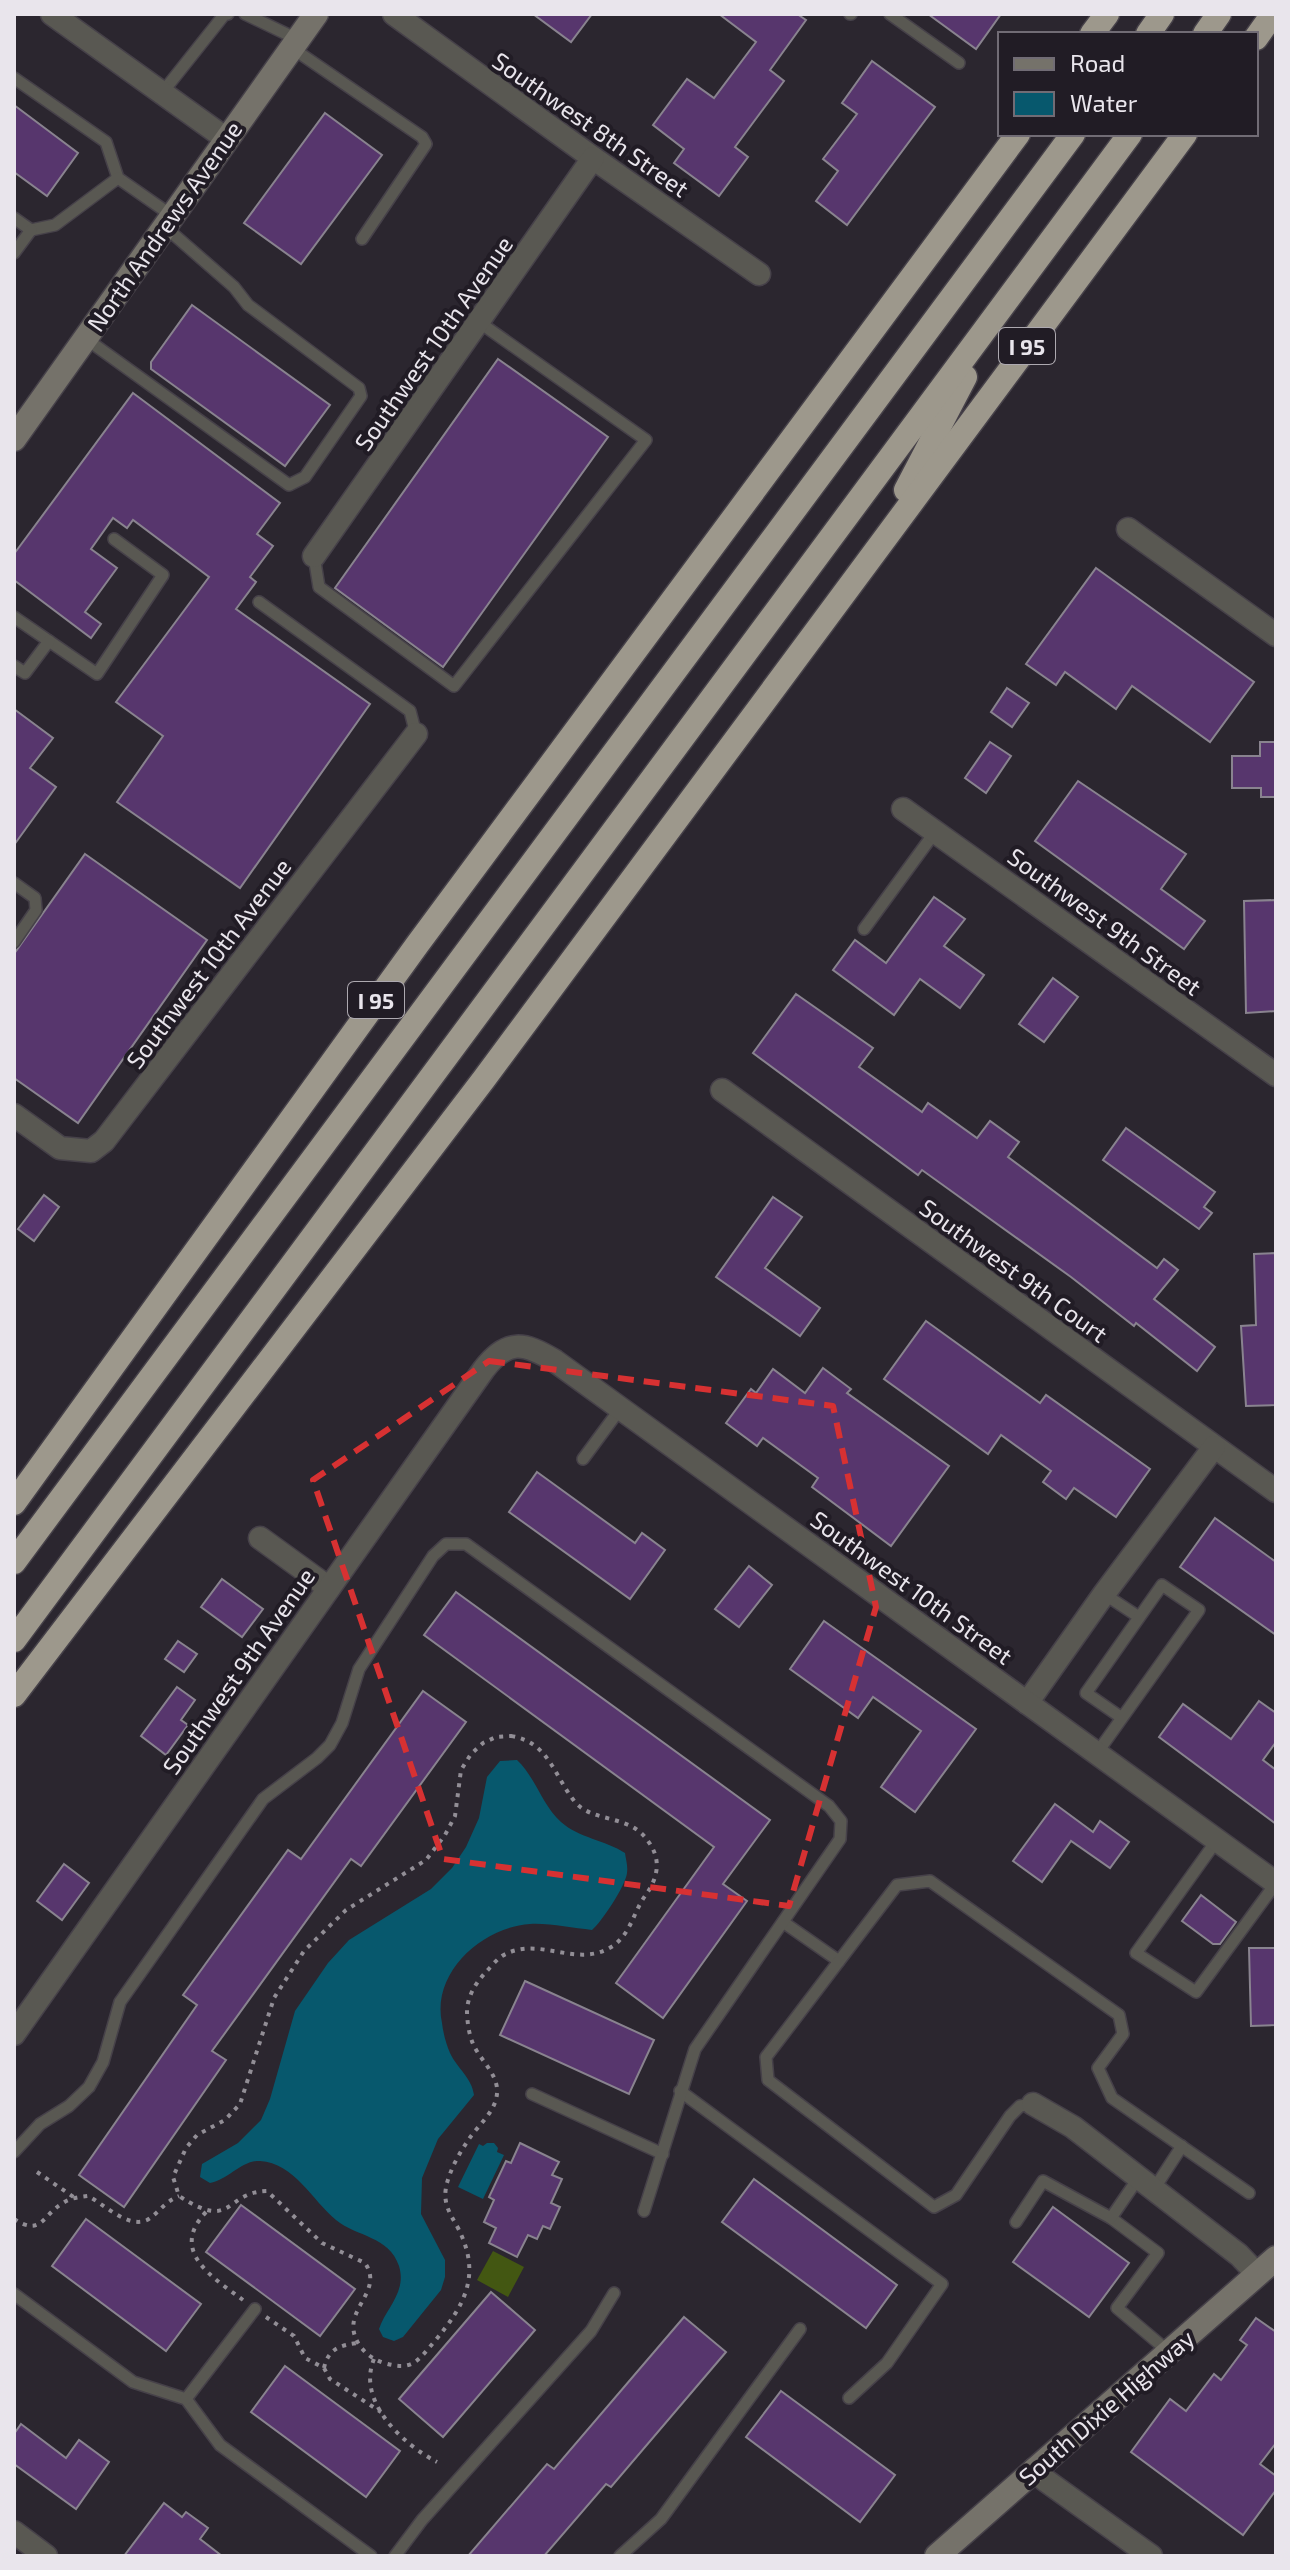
<svg xmlns="http://www.w3.org/2000/svg" width="1290" height="2570" font-family="'Exo 2',sans-serif">
	<style>
		.green { fill: #435712 }
		.water { fill: #07586d }
		.building { fill: #57366d; stroke: #89838f; stroke-width: 2 }
		.lines { fill: none; stroke-linecap: round; stroke-linejoin: round }
		.service-casing { stroke: #464149; stroke-width: 14 }
		.minor-casing { stroke: #464149; stroke-width: 25 }
		.secondary-casing { stroke: #464149; stroke-width: 27 }
		.motorway-casing { stroke: #464149; stroke-width: 27 }
		.path { stroke: #928e96; stroke-width: 4; stroke-dasharray: 4 6; stroke-linecap: butt }
		.service { stroke: #595852; stroke-width: 11 }
		.minor { stroke: #595852; stroke-width: 22 }
		.secondary { stroke: #75726a; stroke-width: 24 }
		.motorway { stroke: #9d988c; stroke-width: 24 }
		.marked { fill: none; stroke: #d73132; stroke-width: 6; stroke-dasharray: 16 10; stroke-linejoin: round }
		.labels { text-anchor: middle; dominant-baseline: central; stroke-width: 8; stroke-linejoin: round; paint-order: stroke }
		.shield { fill: #211c25; stroke: #ada9b0; stroke-width: 2 }
		.shield-label { font-size: 22px; font-weight: bold; fill: #e9e5ec }
		.street-label { font-size: 24px; fill: #e9e5ec; stroke: #211c25 }
	</style>
	<rect width="100%" height="100%" fill="#2b262f"/>
	<polygon class="green" points="493,2251 524,2267 508,2297 477,2280"/>
	<g class="water">
		<path d="M517,1760C536,1778 542,1805 561,1822C579,1838 605,1840 625,1853C626,1860 628,1866 627,1873C626,1885 601,1923 592,1930C572,1928 550,1923 530,1924C483,1927 431,1972 442,2023C443,2032 446,2044 450,2053C457,2068 472,2078 474,2095L438,2139L422,2178L421,2214L445,2260V2277L441,2290L403,2337L394,2341L383,2337L379,2329C386,2308 407,2292 399,2266C389,2236 357,2237 336,2220C312,2200 294,2163 260,2161C242,2160 228,2180 210,2183L200,2177L202,2164L238,2143L261,2120L270,2099L295,2011L328,1963L349,1940L431,1889L452,1868L466,1847L479,1818L487,1777L500,1761Z"/>
		<polygon points="487,2143 494,2143 498,2148 497,2152 504,2155 483,2199 458,2187 479,2144 483,2146"/>
	</g>
	<g class="building">
		<polygon points="533,14 592,14 571,42"/>
		<polygon points="719,14 797,14 806,20 770,70 784,81 735,147 748,157 719,196 674,163 684,149 653,125 687,79 714,98 756,42"/>
		<polygon points="928,14 1001,14 976,49"/>
		<polygon points="872,61 935,107 847,225 816,201 838,171 823,159 857,114 842,103"/>
		<polygon points="14,105 78,153 47,196 14,172"/>
		<polygon points="325,113 382,155 301,264 244,223"/>
		<polygon points="192,305 330,405 285,466 151,369 151,362"/>
		<polygon points="498,359 608,437 443,667 335,588"/>
		<polygon points="133,393 280,503 257,534 273,546 250,577 256,582 236,609 370,704 240,888 117,802 163,736 116,702 209,577 133,520 127,528 113,518 91,549 117,568 85,612 101,624 91,638 14,580 14,554"/>
		<polygon points="1096,568 1254,682 1210,742 1132,686 1116,709 1065,672 1056,685 1026,664"/>
		<polygon points="1007,688 1029,703 1012,727 991,712"/>
		<polygon points="14,709 53,738 30,768 56,787 14,845"/>
		<polygon points="990,742 1011,756 986,793 965,778"/>
		<polygon points="1260,742 1276,742 1276,797 1261,797 1261,788 1232,788 1232,756 1260,756"/>
		<polygon points="1078,781 1186,854 1161,889 1205,921 1184,949 1035,841"/>
		<polygon points="85,854 207,940 78,1123 14,1078 14,954"/>
		<polygon points="934,897 965,919 944,946 984,975 960,1008 920,979 894,1015 833,970 855,940 886,963"/>
		<polygon points="1276,900 1276,1011 1246,1013 1244,901"/>
		<polygon points="1053,978 1078,997 1044,1042 1019,1024"/>
		<polygon points="796,994 873,1048 859,1067 922,1112 928,1103 977,1138 990,1121 1019,1142 1008,1157 1157,1268 1164,1259 1178,1270 1154,1299 1215,1347 1197,1371 1136,1323 1134,1326 1071,1277 922,1170 918,1175 753,1053"/>
		<polygon points="1126,1128 1215,1192 1204,1207 1212,1213 1199,1229 1103,1160"/>
		<polygon points="44,1195 59,1207 34,1241 18,1229"/>
		<polygon points="773,1197 802,1217 765,1268 820,1308 800,1336 716,1277"/>
		<polygon points="1276,1253 1276,1405 1246,1406 1241,1326 1256,1325 1254,1254"/>
		<polygon points="926,1321 1040,1403 1046,1395 1150,1469 1116,1517 1074,1488 1066,1499 1043,1482 1051,1471 1001,1435 988,1454 884,1379"/>
		<polygon points="823,1368 851,1389 847,1393 949,1466 891,1546 812,1487 818,1478 763,1438 757,1446 726,1423 751,1389 756,1393 773,1369 805,1393"/>
		<polygon points="537,1472 635,1543 642,1533 665,1550 630,1599 509,1512"/>
		<polygon points="1215,1518 1276,1562 1276,1635 1180,1567"/>
		<polygon points="749,1566 772,1585 739,1627 715,1609"/>
		<polygon points="222,1579 263,1609 242,1637 201,1607"/>
		<polygon points="456,1592 770,1820 723,1884 747,1901 663,2018 616,1983 714,1847 424,1635"/>
		<polygon points="824,1621 976,1729 915,1812 881,1787 921,1731 873,1697 858,1718 790,1669"/>
		<polygon points="178,1641 197,1654 184,1672 165,1659"/>
		<polygon points="177,1687 195,1700 181,1720 188,1725 166,1755 141,1736"/>
		<polygon points="423,1691 466,1722 361,1866 351,1859 212,2051 226,2060 124,2207 79,2175 197,2005 183,1995 288,1850 301,1859"/>
		<polygon points="1259,1701 1276,1713 1276,1742 1263,1760 1276,1770 1276,1824 1159,1737 1183,1704 1231,1739"/>
		<polygon points="1055,1804 1093,1832 1100,1821 1129,1842 1110,1868 1071,1841 1042,1882 1013,1861"/>
		<polygon points="64,1864 89,1883 62,1920 37,1901"/>
		<polygon points="1201,1895 1236,1922 1220,1944 1213,1944 1182,1921"/>
		<polygon points="1249,1948 1276,1948 1276,2025 1251,2026"/>
		<polygon points="525,1981 654,2040 629,2094 500,2035"/>
		<polygon points="520,2143 559,2162 552,2175 562,2179 551,2203 560,2207 550,2229 543,2226 537,2239 528,2235 517,2257 489,2243 496,2228 484,2222 494,2200 489,2197 506,2161 511,2163"/>
		<polygon points="754,2179 897,2285 866,2328 722,2222"/>
		<polygon points="241,2205 355,2289 320,2336 206,2252"/>
		<polygon points="1053,2207 1129,2263 1089,2317 1013,2262"/>
		<polygon points="86,2219 201,2304 166,2351 52,2266"/>
		<polygon points="491,2292 535,2330 443,2437 399,2399"/>
		<polygon points="684,2317 726,2352 611,2487 606,2484 544,2556 468,2556 547,2464 554,2469"/>
		<polygon points="1256,2318 1276,2332 1276,2443 1260,2464 1276,2476 1276,2490 1243,2535 1131,2452 1170,2399 1186,2411 1214,2374 1221,2380 1247,2345 1240,2340"/>
		<polygon points="285,2366 400,2451 366,2497 251,2412"/>
		<polygon points="781,2391 895,2475 860,2522 746,2437"/>
		<polygon points="21,2424 66,2458 79,2440 109,2462 76,2509 14,2464 14,2434"/>
		<polygon points="164,2503 182,2517 186,2512 208,2528 200,2539 222,2556 124,2556"/>
	</g>
	<g class="lines">
		<g class="service-casing">
			<g id="service">
				<polyline points="245,14 297,39"/>
				<polyline points="850,14 851,14"/>
				<polyline points="890,14 959,63"/>
				<polyline points="292,48 422,137 426,144 362,239"/>
				<polyline points="14,78 106,142 118,178 171,215"/>
				<polyline points="162,93 224,15 228,14"/>
				<polyline points="14,218 31,230 55,225 118,178"/>
				<polyline points="14,253 31,230"/>
				<polyline points="85,338 289,485 305,477 361,396 359,388 248,305 234,287 164,226"/>
				<polyline points="314,556 319,587 454,686 646,440 479,322"/>
				<polyline points="259,602 410,711 416,734"/>
				<polyline points="14,617 97,674 163,575 114,539"/>
				<polyline points="14,666 25,673 49,641"/>
				<polyline points="14,883 35,898 36,910 14,942"/>
				<polyline points="864,929 935,832"/>
				<polyline points="583,1459 620,1409"/>
				<polyline points="1104,1594 1139,1617"/>
				<polyline points="1097,1753 1199,1610 1162,1585 1086,1693 1122,1718"/>
				<polyline points="1217,1840 1136,1953 1196,1992 1276,1883"/>
				<polyline points="783,1922 839,1961"/>
				<polyline points="680,2091 942,2284 887,2363 849,2398"/>
				<polyline points="532,2094 663,2154"/>
				<polyline points="1033,2104 1020,2106 1010,2116 956,2195 934,2207 768,2080 766,2057 897,1885 930,1881 1119,2015 1123,2034 1098,2068 1112,2098 1249,2193"/>
				<polyline points="14,2152 40,2124 69,2106 89,2087 103,2062 120,2002 263,1799 317,1758 330,1745 342,1723 359,1669 433,1556 446,1544 466,1544 829,1806 841,1821 840,1839 695,2049 644,2211"/>
				<polyline points="1154,2189 1182,2146"/>
				<polyline points="1111,2218 1158,2253 1117,2308 1169,2352"/>
				<polyline points="1016,2222 1043,2181 1111,2218 1139,2177"/>
				<polyline points="14,2294 133,2382 186,2399 220,2445 371,2556"/>
				<polyline points="186,2399 255,2309"/>
				<polyline points="395,2556 422,2520 591,2331 614,2293"/>
				<polyline points="620,2556 661,2519 800,2329"/>
			</g>
		</g>
		<g class="minor-casing">
			<g id="minor">
				<polyline points="52,14 225,138"/>
				<polyline points="394,14 593,158 759,274"/>
				<polyline points="1128,529 1276,635"/>
				<polyline points="314,556 593,158"/>
				<polyline points="903,809 1276,1075"/>
				<polyline points="722,1090 1276,1491"/>
				<polyline points="14,1115 60,1148 91,1151 104,1141 416,734"/>
				<polyline points="260,1538 329,1588"/>
				<polyline points="1027,1703 1104,1594 1214,1447"/>
				<path d="M14,2034L484,1369C507,1339 524,1342 555,1361L1276,1883"/>
				<polyline points="1033,2104 1073,2127 1239,2255 1257,2274"/>
				<polyline points="1034,2469 1045,2480 1151,2556"/>
				<polyline points="14,2532 46,2556"/>
			</g>
		</g>
		<g class="secondary-casing">
			<g id="secondary">
				<polyline points="14,439 316,14"/>
				<polyline points="937,2556 1276,2258"/>
			</g>
		</g>
		<g class="motorway-casing">
			<g id="motorway">
				<polyline points="1092,34 1107,14"/>
				<polyline points="1148,34 1162,14"/>
				<polyline points="1205,34 1219,14"/>
				<polyline points="1256,38 1273,14"/>
				<polyline points="906,490 965,377"/>
				<polyline points="14,1503 417,945 1018,134"/>
				<polyline points="14,1562 1073,134"/>
				<polyline points="14,1640 1130,134"/>
				<polyline points="14,1695 484,1079 1185,134"/>
			</g>
		</g>
		<g class="path">
			<path d="M511,1736C549,1742 554,1776 575,1802C593,1823 630,1814 648,1841C662,1860 658,1878 645,1896C633,1913 631,1933 613,1946C576,1970 539,1934 502,1956C496,1960 490,1968 485,1973C475,1984 468,1996 467,2010C467,2021 469,2036 474,2046C481,2060 495,2072 497,2088C499,2109 479,2124 469,2139C460,2152 451,2168 447,2183C442,2202 449,2212 458,2228C482,2275 465,2305 434,2342C417,2362 412,2371 384,2363C374,2360 366,2354 360,2346C336,2311 386,2294 365,2263L322,2243L267,2191C224,2192 234,2232 179,2196L173,2177L186,2148L197,2135L225,2120L240,2104L274,1998L304,1951L346,1910L426,1860L445,1835L455,1816L461,1770L471,1754L483,1743L496,1737Z"/>
			<polyline points="37,2172 75,2198"/>
			<path d="M206,2212C169,2251 212,2277 243,2300"/>
			<path d="M14,2219C42,2237 42,2215 63,2203C70,2198 80,2197 88,2196C104,2204 128,2229 147,2220C159,2213 164,2202 179,2196"/>
			<polyline points="266,2317 294,2336 305,2358 324,2368 330,2379 381,2412"/>
			<path d="M374,2359C356,2402 404,2445 437,2462"/>
			<path d="M324,2368C328,2349 340,2345 358,2343"/>
		</g>
		<use href="#service" class="service"/>
		<use href="#minor" class="minor"/>
		<use href="#secondary" class="secondary"/>
		<use href="#motorway" class="motorway"/>
	</g>
	<path class="marked" d="M489,1361L833,1406L876,1607L789,1906L443,1859L313,1480Z"/>
	<g class="labels">
		<g class="shield">
			<rect x="999" y="328" width="56" height="36" rx="6"/>
			<rect x="348" y="982" width="56" height="36" rx="6"/>
		</g>
		<g class="shield-label">
			<text x="1027" y="346">I 95</text>
			<text x="376" y="1000">I 95</text>
		</g>
		<g class="street-label">
			<text transform="translate(591 124) rotate(35)">Southwest 8th Street</text>
			<text transform="translate(164 226) rotate(-55)">North Andrews Avenue</text>
			<text transform="translate(433 343) rotate(-55)">Southwest 10th Avenue</text>
			<text transform="translate(1105 921) rotate(36)">Southwest 9th Street</text>
			<text transform="translate(208 963) rotate(-53)">Southwest 10th Avenue</text>
			<text transform="translate(1014 1270) rotate(36)">Southwest 9th Court</text>
			<text transform="translate(912 1587) rotate(36)">Southwest 10th Street</text>
			<text transform="translate(238 1671) rotate(-55)">Southwest 9th Avenue</text>
			<text transform="translate(1106 2407) rotate(-41)">South Dixie Highway</text>
		</g>
	</g>
	<rect width="1290" height="2570" fill="none" stroke="#e9e5ec" stroke-width="32"/>
	<rect x="998" y="32" width="260" height="104" fill="#211c25" stroke="#716c75" stroke-width="2"/>
	<rect x="1014" y="58" width="40" height="12" fill="#75726a" stroke="#716c75" stroke-width="2"/>
	<text x="1070" y="72" font-size="24" fill="#e9e5ec">Road</text>
	<rect x="1014" y="92" width="40" height="24" fill="#07586d" stroke="#716c75" stroke-width="2"/>
	<text x="1070" y="112" font-size="24" fill="#e9e5ec">Water</text>
</svg>
